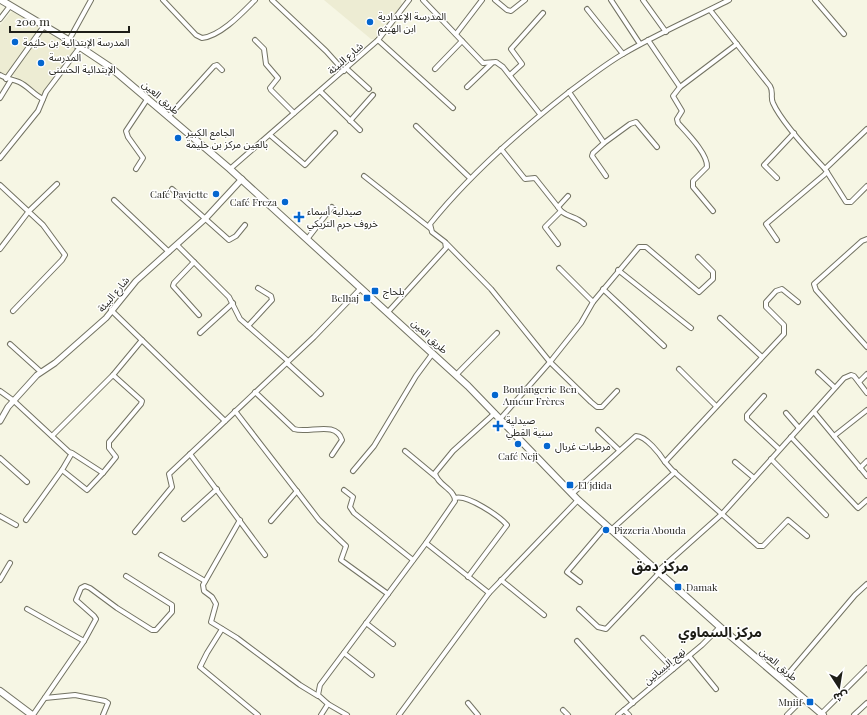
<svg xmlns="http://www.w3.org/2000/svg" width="867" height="715" font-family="'Playfair Display','Noto Sans Arabic',serif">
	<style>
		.built { fill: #edecd3 }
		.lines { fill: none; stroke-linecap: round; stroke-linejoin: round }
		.minor-casing { stroke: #737363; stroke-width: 6 }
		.tertiary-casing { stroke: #737363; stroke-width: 7 }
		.secondary-casing { stroke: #737363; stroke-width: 8 }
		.minor { stroke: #fff; stroke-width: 4 }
		.tertiary { stroke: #fff; stroke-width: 5 }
		.secondary { stroke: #fff; stroke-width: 6 }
		.poi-dot { fill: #0466cf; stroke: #fff; stroke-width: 1.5 }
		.labels { text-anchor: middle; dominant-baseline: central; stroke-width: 3; stroke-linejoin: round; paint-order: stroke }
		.poi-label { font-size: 10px; fill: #1d1d17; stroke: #fff; text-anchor: start }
		.street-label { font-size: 10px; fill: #1d1d17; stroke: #fff }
		.district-label { font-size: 14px; font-weight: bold; fill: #1d1d17; stroke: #fff }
	</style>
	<rect width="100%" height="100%" fill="#f6f6e4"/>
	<g class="built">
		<polygon points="324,0 401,0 402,6 375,39 371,39"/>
		<polygon points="12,11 38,27 39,30 7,74 2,75 0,73 0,25"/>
		<polygon points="44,31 75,49 66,62 62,63 63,65 42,95 39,95 12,74"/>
	</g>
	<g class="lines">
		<g class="minor-casing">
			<g id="minor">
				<path d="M163,0L196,35L202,38C221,36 243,12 255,0"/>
				<polyline points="272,0 326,51 344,71"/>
				<polyline points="423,0 483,63 496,62 503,67 540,114"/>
				<polyline points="495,0 507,10 511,11 525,0"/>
				<polyline points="611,0 640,44"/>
				<polyline points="643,0 666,32"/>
				<polyline points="815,0 844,34"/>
				<polyline points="587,9 623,54"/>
				<path d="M710,10L770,86C774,92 770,97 773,103C781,121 811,154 825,169L867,129"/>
				<polyline points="0,19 10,6"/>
				<polyline points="456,34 482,0"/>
				<polyline points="69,40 91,0"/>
				<polyline points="255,40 264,49 266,64 278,78 270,88 271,90 294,113"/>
				<polyline points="378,40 453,108"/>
				<path d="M648,40L680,87L673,96L682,111L677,119L678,123C687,133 708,154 707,167L693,181V187L713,211"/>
				<polyline points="347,69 369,89"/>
				<polyline points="435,69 462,41"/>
				<path d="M0,75C6,79 12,79 19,82C28,86 34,95 43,99"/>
				<polyline points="510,75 522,64 511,49 543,13"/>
				<polyline points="6,79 44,26"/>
				<polyline points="467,87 492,63"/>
				<polyline points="680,87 737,44"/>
				<polyline points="320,91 360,130"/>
				<polyline points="569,92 604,143 593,153 592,156 606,176"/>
				<polyline points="0,98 11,80"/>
				<polyline points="168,117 214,66 217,65 222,70"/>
				<polyline points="350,121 373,95"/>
				<polyline points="416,126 470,178"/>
				<polyline points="270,135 305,165 335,133"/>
				<polyline points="604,143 630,124 636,122 657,147"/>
				<polyline points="501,149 525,179 535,178 558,207 568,196"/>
				<polyline points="0,158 38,111 46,92 80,47"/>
				<polyline points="136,169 143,158 128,137 126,131 148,98"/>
				<polyline points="230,169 378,40 409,0"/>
				<polyline points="827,172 846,202 851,202 867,186"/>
				<polyline points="364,176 430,228"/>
				<polyline points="777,178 764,165 794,133"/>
				<polyline points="0,185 43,225 65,255 62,260 13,311"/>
				<polyline points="172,189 229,240 236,236 245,225"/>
				<polyline points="114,200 169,252"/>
				<path d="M561,211C569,218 576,216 584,224"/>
				<polyline points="308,238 332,207"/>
				<polyline points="867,239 862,241 814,284 816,290 867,347"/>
				<polyline points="777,240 766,224 824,175 827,172 825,169"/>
				<polyline points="446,243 491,289 550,362 591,402 597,407 602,407 617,391"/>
				<polyline points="558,244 545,227 561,211 558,207"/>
				<polyline points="177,245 229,297 240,319 288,361"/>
				<polyline points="0,249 29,211 57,184"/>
				<polyline points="194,262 174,283 173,286 199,315"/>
				<polyline points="559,268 593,302"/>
				<polyline points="618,270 691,328"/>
				<polyline points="603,289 664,346"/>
				<polyline points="111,310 225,421"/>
				<path d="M388,312L446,248L445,242L432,232L430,224C470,174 518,132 569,92C587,79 604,65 623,54C657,34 694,18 729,0"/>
				<polyline points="720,318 762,357"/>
				<polyline points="248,326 272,300 271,296 258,288"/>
				<polyline points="200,333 233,303"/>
				<polyline points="10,344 41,372"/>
				<polyline points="287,363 321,394"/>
				<polyline points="679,369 716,406"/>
				<polyline points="818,372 834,387"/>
				<polyline points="113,375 142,340"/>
				<polyline points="456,375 497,333"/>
				<polyline points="859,382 867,374"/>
				<polyline points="0,391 14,401 69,452 72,453 103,473 87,490 62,470 72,453"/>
				<path d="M255,392L294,429C309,434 336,420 342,440L332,455"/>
				<polyline points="764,396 747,415 747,419 779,449"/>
				<polyline points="235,411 319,520 346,546 341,560 388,594"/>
				<polyline points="814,412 867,476"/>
				<polyline points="786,413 799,428"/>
				<polyline points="501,418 550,362 581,323 593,302 639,247 646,247 699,292 713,279 713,272 698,257"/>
				<polyline points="598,430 619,450"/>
				<polyline points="52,436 113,375 142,401 141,404 109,442 109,448 116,457 103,473"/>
				<polyline points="834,436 867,410"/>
				<polyline points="791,437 858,508 867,500"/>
				<polyline points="405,451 435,476"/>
				<polyline points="190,454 265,555"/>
				<polyline points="0,458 27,482"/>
				<polyline points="771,459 826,515"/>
				<polyline points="665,462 672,470 758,546 763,546 765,544 788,520 807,536"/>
				<polyline points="735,462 754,478"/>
				<polyline points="860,468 867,461"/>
				<polyline points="353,471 374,446 416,376 433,353"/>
				<polyline points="344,490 353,497 350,507 354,513 413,560"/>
				<path d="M572,494L636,436C646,436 660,454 665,462L784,334V325L766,307V302L776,291L782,289L798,302"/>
				<path d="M455,498C467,494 499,516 507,525L468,577"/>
				<polyline points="0,516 16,525"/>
				<polyline points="184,519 217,489"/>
				<polyline points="26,520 62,470"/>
				<polyline points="240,520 203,585 204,591 212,597 216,604 211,622 237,638 300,685 318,696"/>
				<polyline points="271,521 297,491"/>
				<polyline points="611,530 675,472"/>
				<polyline points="135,532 172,487 169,474 314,337 361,288"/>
				<polyline points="426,543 489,593"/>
				<polyline points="161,555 205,581"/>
				<polyline points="657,572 722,514 844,378 851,375 854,376 867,393"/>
				<polyline points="0,580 10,563"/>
				<polyline points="501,580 544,615"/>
				<polyline points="580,582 567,572 606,526"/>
				<polyline points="27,609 84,641"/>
				<polyline points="579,609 598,627 606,629 659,573"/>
				<polyline points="366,623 393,644"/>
				<polyline points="222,629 207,653 200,667 258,715"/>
				<polyline points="643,638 673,669"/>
				<polyline points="577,641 633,703"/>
				<polyline points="344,653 372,675"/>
				<polyline points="689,656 716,689"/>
				<polyline points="783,680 855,595 867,584"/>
				<polyline points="45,698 75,695 105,701 108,703 103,715"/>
				<polyline points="468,703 478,715"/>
				<polyline points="328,704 347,715"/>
				<polyline points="563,710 568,715"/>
				<polyline points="624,710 629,715"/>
				<polyline points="821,714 867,668"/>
				<polyline points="33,715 84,641 96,619 94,616 76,600 81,588 85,586 90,588 117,608 152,630 156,630 172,612 172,605 126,576"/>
				<path d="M321,715L328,704L318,695L320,685L426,543L455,501C455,489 437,485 435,473L453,451L495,413"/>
				<polyline points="399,715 489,593 578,500"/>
				<polyline points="618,715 702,645 720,627"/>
				<polyline points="787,715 804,698"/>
				<polyline points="854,715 867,703"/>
			</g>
		</g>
		<g class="tertiary-casing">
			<polyline id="tertiary" points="0,421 8,407 37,375 55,363 106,318 136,281 205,219 242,179"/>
		</g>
		<g class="secondary-casing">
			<g id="secondary">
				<polyline points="1,0 80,47 110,67 230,169 468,386 578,500 720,627 823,715"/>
				<polyline points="0,691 32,715"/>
			</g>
		</g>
		<use href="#minor" class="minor"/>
		<use href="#tertiary" class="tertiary"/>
		<use href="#secondary" class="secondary"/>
	</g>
	<g class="poi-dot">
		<circle cx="370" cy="22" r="4"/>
		<circle cx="15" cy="42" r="4"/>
		<circle cx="41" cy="63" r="4"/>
		<circle cx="178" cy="138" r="4"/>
		<circle cx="216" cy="194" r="4"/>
		<circle cx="285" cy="202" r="4"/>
		<path d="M297 211h4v4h4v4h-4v4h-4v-4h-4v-4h4z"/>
		<rect x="371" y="287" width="8" height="8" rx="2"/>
		<rect x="363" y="294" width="8" height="8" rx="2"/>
		<circle cx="495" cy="395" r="4"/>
		<path d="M496 420h4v4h4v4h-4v4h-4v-4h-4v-4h4z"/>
		<circle cx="518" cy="444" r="4"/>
		<circle cx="547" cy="446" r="4"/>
		<rect x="566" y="481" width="8" height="8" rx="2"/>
		<circle cx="606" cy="530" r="4"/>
		<rect x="674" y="583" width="8" height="8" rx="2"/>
		<rect x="806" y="698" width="8" height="8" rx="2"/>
	</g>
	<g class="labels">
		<g class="poi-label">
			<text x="378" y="16">المدرسة الإعدادية<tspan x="378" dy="12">ابن الهيثم</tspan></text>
			<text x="23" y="42">المدرسة الإبتدائية بن حليمة</text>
			<text x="49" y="57">المدرسة<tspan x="49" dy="12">الإبتدائية الحسنى</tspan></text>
			<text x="186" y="132">الجامع الكبير<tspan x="186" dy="12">بالعين مركز بن حليمة</tspan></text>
			<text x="208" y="194" text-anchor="end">Café Paviette</text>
			<text x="277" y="202" text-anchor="end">Café Freza</text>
			<text x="307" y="211">صيدلية أسماء<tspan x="307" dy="12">خروف حرم التريكي</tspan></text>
			<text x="383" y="291">بلحاج</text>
			<text x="359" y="298" text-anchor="end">Belhaj</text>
			<text x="503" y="389">Boulangerie Ben<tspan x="503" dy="12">Ameur Frères</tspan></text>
			<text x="506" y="420">صيدلية<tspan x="506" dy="12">سنية القطي</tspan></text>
			<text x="555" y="446">مرطبات غربال</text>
			<text x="518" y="456" text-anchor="middle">Café Neji</text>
			<text x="578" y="485">El jdida</text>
			<text x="614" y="530">Pizzeria Abouda</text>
			<text x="686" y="587">Damak</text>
			<text x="802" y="702" text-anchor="end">Mniif</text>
		</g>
		<g class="street-label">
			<text transform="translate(345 58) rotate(-41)">شارع البيئة</text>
			<text transform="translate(161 97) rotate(41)">طريق العين</text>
			<text transform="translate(113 294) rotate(-50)">شارع البيئة</text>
			<text transform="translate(430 336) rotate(43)">طريق العين</text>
			<text transform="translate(779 664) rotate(40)">طريق العين</text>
			<text transform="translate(664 666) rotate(-40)">نهج البساتين</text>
		</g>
		<g class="district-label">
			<text x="660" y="565">مركز دمق</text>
			<text x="720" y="631">مركز السماوي</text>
		</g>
	</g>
	<g transform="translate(839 687) rotate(168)" stroke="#ffffff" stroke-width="3" paint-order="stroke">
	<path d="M0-3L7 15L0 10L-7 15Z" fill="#1d1d17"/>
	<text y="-6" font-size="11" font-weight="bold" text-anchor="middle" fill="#1d1d17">ش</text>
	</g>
	<path d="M10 26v6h119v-6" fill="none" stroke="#1d1d17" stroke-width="2"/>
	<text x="16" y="26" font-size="12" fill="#1d1d17" stroke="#ffffff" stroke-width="3" paint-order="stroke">200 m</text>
</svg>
